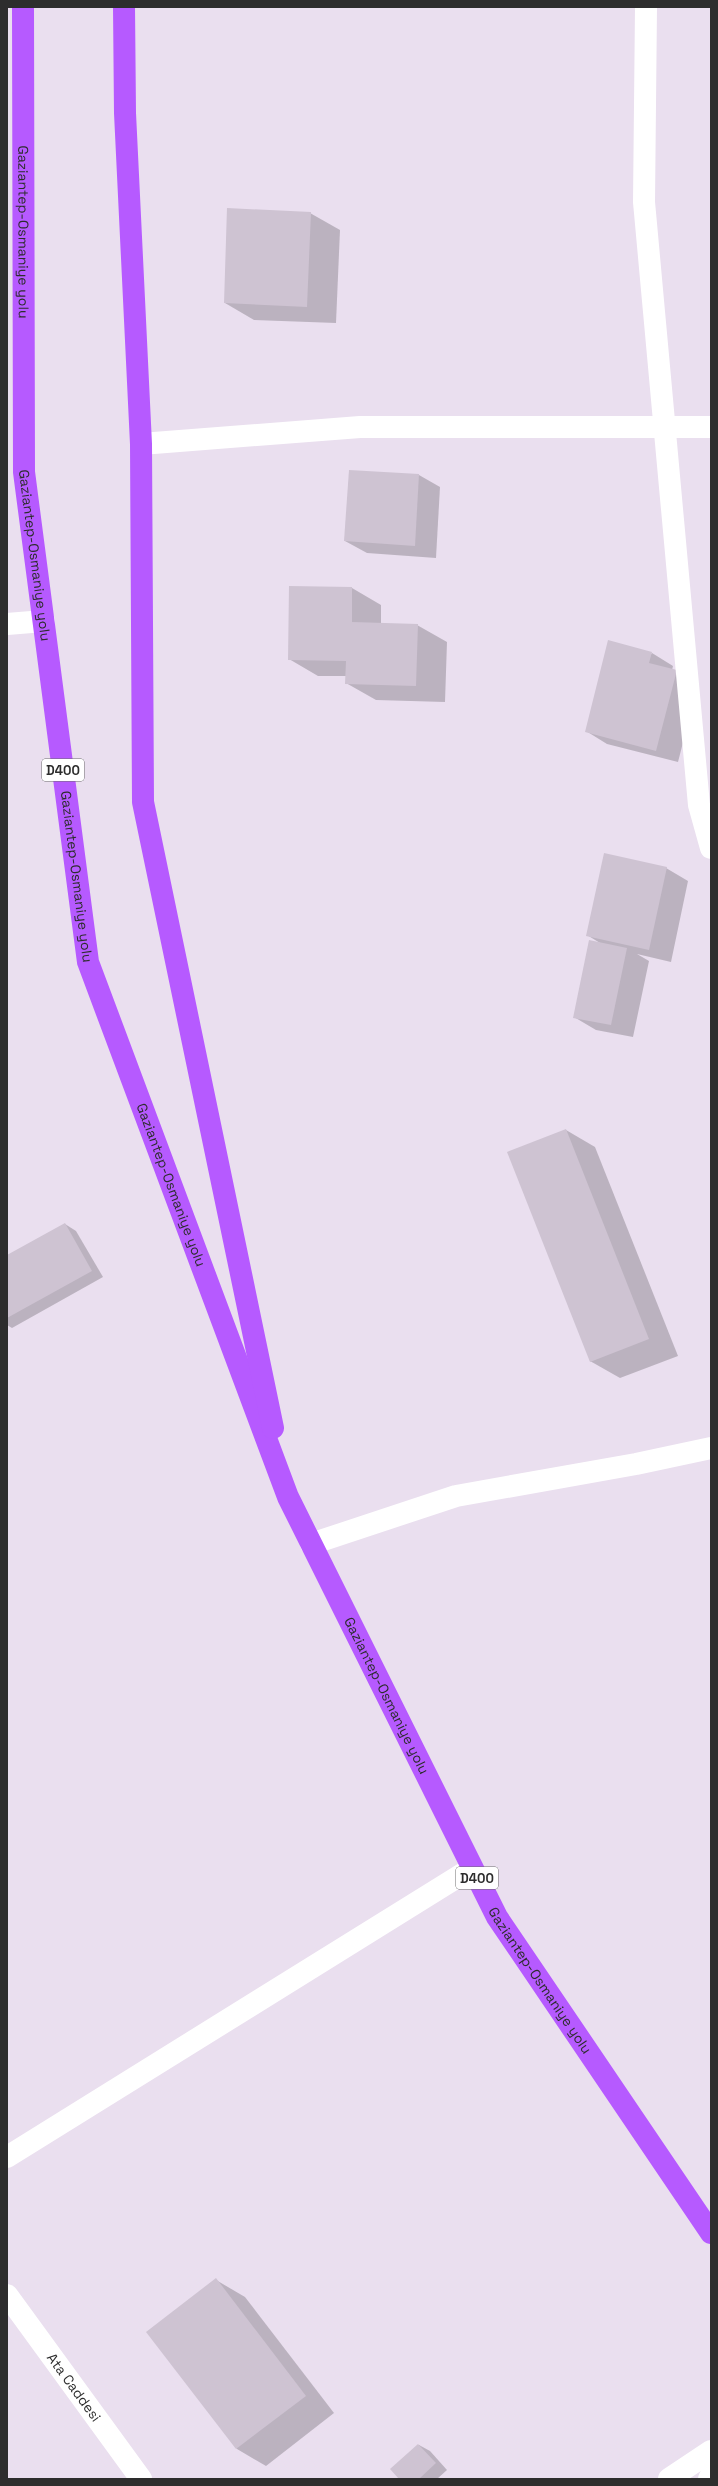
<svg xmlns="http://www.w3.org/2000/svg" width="718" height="2486" font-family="'Space Grotesk',sans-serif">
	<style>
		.shadow { fill: #0003 }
		.building { fill: #cec3d2 }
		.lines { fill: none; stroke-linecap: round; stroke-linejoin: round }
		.minor { stroke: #fff; stroke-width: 22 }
		.highway { stroke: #b65aff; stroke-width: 22 }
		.labels { text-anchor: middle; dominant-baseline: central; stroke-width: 3; stroke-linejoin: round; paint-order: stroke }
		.shield { fill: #fff; stroke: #6c6c6c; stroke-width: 1 }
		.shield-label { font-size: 13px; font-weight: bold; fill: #2d2d2d }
		.street-label { font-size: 14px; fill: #2d2d2d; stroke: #fff }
	</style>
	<rect width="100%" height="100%" fill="#eadfef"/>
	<g class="shadow">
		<polygon points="310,213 340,230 336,323 254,320 225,303"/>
		<polygon points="419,475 440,487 436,558 367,553 345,541"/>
		<polygon points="290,587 352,588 381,605 381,624 417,625 447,642 445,702 376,700 346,683 347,676 318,676 289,659"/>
		<polygon points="652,653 673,666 672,670 698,684 678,762 607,744 586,731"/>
		<polygon points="666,868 688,881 671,962 637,954 649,961 633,1037 596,1030 574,1017 600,943 587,935"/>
		<polygon points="566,1130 595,1147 678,1356 620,1378 590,1361"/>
		<polygon points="65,1224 76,1231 103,1277 12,1328 7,1325 7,1256"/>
		<polygon points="216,2280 245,2297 334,2413 266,2466 237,2449 148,2332"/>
		<polygon points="419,2445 430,2451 447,2470 437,2479 400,2479"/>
	</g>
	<g class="building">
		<polygon points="227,208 311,212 307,307 224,303"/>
		<polygon points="349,470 419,474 415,546 344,541"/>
		<polygon points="289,586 352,587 352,622 418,624 416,686 345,684 346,661 288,660"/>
		<polygon points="608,640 652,652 649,663 677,670 656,751 585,732"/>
		<polygon points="604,853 667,867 649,950 586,936"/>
		<polygon points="589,940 627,948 611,1025 573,1018"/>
		<polygon points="566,1129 649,1339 590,1362 507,1152"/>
		<polygon points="65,1223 92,1271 7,1318 7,1255"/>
		<polygon points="216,2278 306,2396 236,2449 146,2332"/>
		<polygon points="418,2444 436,2463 419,2479 399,2479 390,2469"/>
	</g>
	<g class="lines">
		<g class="minor">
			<polyline points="646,7 644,202 699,805 711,848"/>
			<polyline points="141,444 360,427 711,427"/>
			<polyline points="7,624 44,621"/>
			<polyline points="311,1544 456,1496 636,1464 711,1448"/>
			<polyline points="7,2157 472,1868"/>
			<path id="s1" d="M7,2295L141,2479"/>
			<polyline points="669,2479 711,2451"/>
			<polyline points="709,2479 711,2475"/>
		</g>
		<g class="highway">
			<path id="s2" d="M23,7L24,472L88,962L288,1497L497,1917L711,2233"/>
			<polyline points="124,7 125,113 141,444 143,802 273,1428"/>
		</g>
	</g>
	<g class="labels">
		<g class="shield">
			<rect x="42" y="759" width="42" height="22" rx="3"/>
			<rect x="456" y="1867" width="42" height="22" rx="3"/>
		</g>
		<g class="shield-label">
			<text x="63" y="770">D400</text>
			<text x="477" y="1878">D400</text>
		</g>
		<g class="street-label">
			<text stroke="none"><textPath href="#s2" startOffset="225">Gaziantep-Osmaniye yolu</textPath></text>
			<text stroke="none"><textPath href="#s2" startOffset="549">Gaziantep-Osmaniye yolu</textPath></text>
			<text stroke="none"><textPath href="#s2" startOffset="873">Gaziantep-Osmaniye yolu</textPath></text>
			<text stroke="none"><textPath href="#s2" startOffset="1197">Gaziantep-Osmaniye yolu</textPath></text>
			<text stroke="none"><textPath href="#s2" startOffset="1752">Gaziantep-Osmaniye yolu</textPath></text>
			<text stroke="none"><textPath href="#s2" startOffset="2076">Gaziantep-Osmaniye yolu</textPath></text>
			<text stroke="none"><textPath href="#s1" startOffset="114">Ata Caddesi</textPath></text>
		</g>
	</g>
	<rect width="718" height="2486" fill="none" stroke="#2d2d2d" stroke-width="16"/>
</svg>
